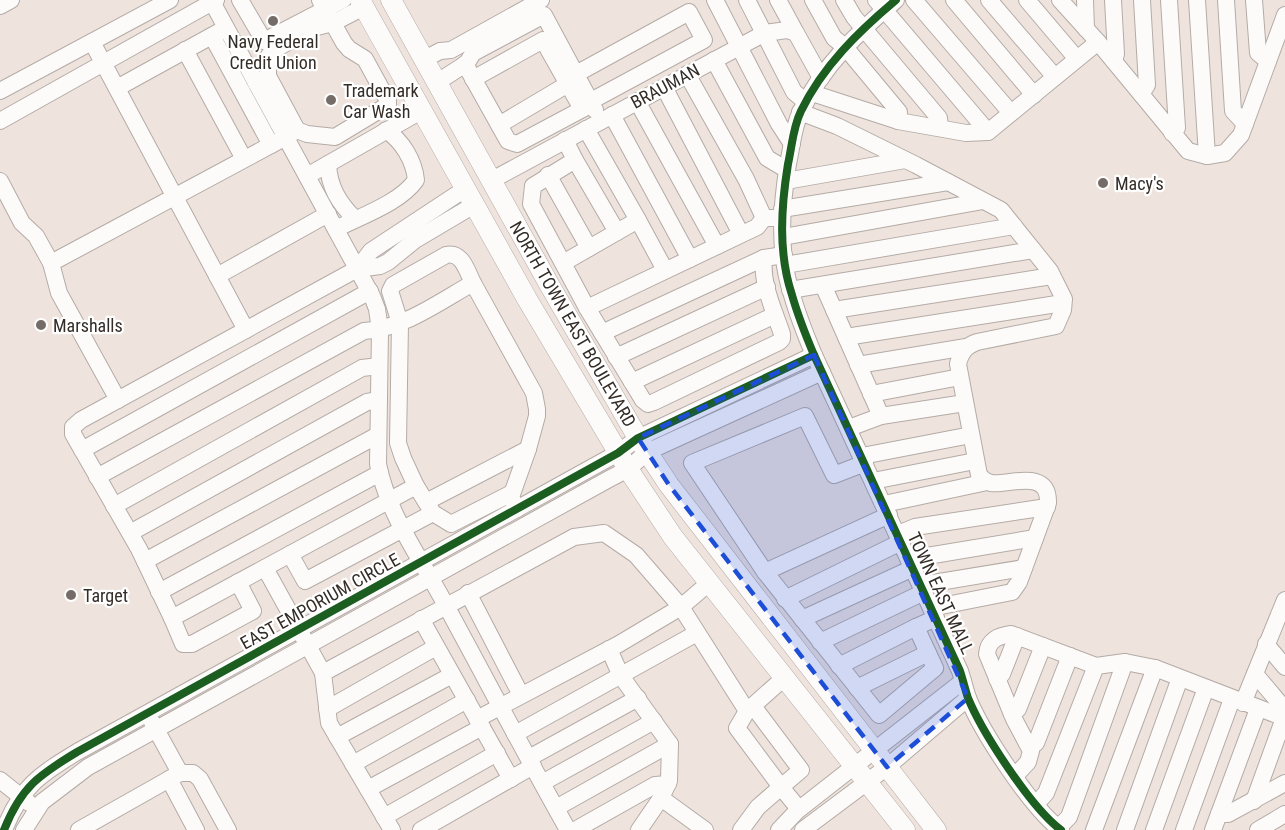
<svg xmlns="http://www.w3.org/2000/svg" width="1285" height="830" font-family="'Roboto Condensed',sans-serif">
	<style>
		.lines { fill: none; stroke-linecap: round; stroke-linejoin: round }
		.minor-casing { stroke: #b4aba6; stroke-width: 18 }
		.major-casing { stroke: #b4aba6; stroke-width: 21 }
		.minor { stroke: #fdfbfa; stroke-width: 16 }
		.major { stroke: #fdfbfa; stroke-width: 20 }
		.cycleway-casing { stroke: #fff; stroke-width: 11 }
		.cycleway { stroke: #1b5e20; stroke-width: 8 }
		.marked { fill: #1d4ed8; fill-opacity: 0.2; stroke: #1d4ed8; stroke-width: 4.5; stroke-dasharray: 12 8; stroke-linejoin: round }
		.poi-dot { fill: #756c67; stroke: #fff; stroke-width: 2 }
		.labels { text-anchor: middle; dominant-baseline: central; stroke-width: 4.5; stroke-linejoin: round; paint-order: stroke }
		.poi-label { font-size: 18px; fill: #332c27; stroke: #fff; text-anchor: start }
		.street-label { font-size: 18px; fill: #332c27; stroke: #fff }
	</style>
	<rect width="100%" height="100%" fill="#efe4dd"/>
	<g class="lines">
		<g class="minor-casing">
			<g id="minor">
				<path d="M211,0L372,296L377,309L380,330L378,464C388,514 419,556 443,600C485,677 525,754 568,830"/>
				<polyline points="240,0 264,41 343,0"/>
				<polyline points="715,0 779,124 792,144"/>
				<polyline points="747,0 794,92 806,102"/>
				<polyline points="778,0 796,33"/>
				<polyline points="813,0 834,38 845,47 899,112 898,121"/>
				<polyline points="844,0 854,17 939,118 940,128"/>
				<polyline points="876,0 988,132"/>
				<path d="M896,0C858,32 823,66 801,111C793,127 792,146 788,164C781,207 778,253 792,295C798,316 806,336 814,355L960,671C963,680 965,689 968,698C982,732 1031,808 1061,830"/>
				<polyline points="914,0 1011,113"/>
				<polyline points="954,0 1034,95"/>
				<polyline points="989,0 1055,77"/>
				<polyline points="1027,0 1077,59"/>
				<polyline points="1060,0 1098,42 1188,151 1207,156 1225,153 1241,135 1285,15"/>
				<polyline points="1085,0 1086,29"/>
				<polyline points="1113,0 1116,54 1114,61"/>
				<polyline points="1169,0 1177,128 1172,133"/>
				<polyline points="1197,0 1207,156"/>
				<polyline points="1226,0 1233,111 1245,124"/>
				<polyline points="1254,0 1258,53 1268,61"/>
				<polyline points="0,6 11,0"/>
				<polyline points="212,36 271,145"/>
				<polyline points="92,42 246,330"/>
				<polyline points="185,50 244,159"/>
				<polyline points="423,60 440,51 451,50 541,0"/>
				<polyline points="714,60 767,158 787,170"/>
				<polyline points="465,64 508,141 517,144 592,104"/>
				<polyline points="576,74 689,12 704,40 591,101"/>
				<polyline points="687,74 746,179 764,218 775,218"/>
				<polyline points="268,76 268,57 272,51 313,28 333,23 364,7"/>
				<polyline points="473,79 543,40 582,109"/>
				<polyline points="436,83 467,63 473,53 544,15 595,110"/>
				<polyline points="664,87 741,234"/>
				<polyline points="117,88 226,28"/>
				<polyline points="0,91 170,0"/>
				<polyline points="812,93 898,121 966,133 988,132 1098,42"/>
				<polyline points="1141,94 1147,85 1142,0"/>
				<polyline points="637,101 717,246"/>
				<path d="M800,112L837,126L916,165L1001,210L1050,271L1064,299L1063,310L1056,326L977,342C966,346 961,352 958,364L979,475C983,479 985,482 991,483C1007,486 1049,467 1048,503L1019,582L1012,592L931,608"/>
				<polyline points="612,115 690,259"/>
				<polyline points="0,121 216,0"/>
				<polyline points="499,125 568,84"/>
				<polyline points="586,129 638,220 617,232"/>
				<polyline points="297,130 307,134 335,137 388,105 388,101 365,59 349,49 344,43 320,0"/>
				<polyline points="565,140 575,160 533,186 531,204 587,308"/>
				<path d="M328,164C329,187 339,203 355,219"/>
				<polyline points="548,175 589,248"/>
				<polyline points="307,176 421,111"/>
				<polyline points="492,180 765,33 787,30 796,33 821,78"/>
				<polyline points="0,181 22,223 36,236 51,263 59,293 118,400"/>
				<polyline points="786,181 905,160"/>
				<polyline points="782,209 948,182"/>
				<path d="M764,218L757,227L587,308L643,400L648,404L654,402L779,342L782,339V334C774,310 761,284 764,258L784,255"/>
				<polyline points="638,220 665,270"/>
				<path d="M336,229C361,216 400,203 416,180C414,160 402,141 386,130"/>
				<polyline points="783,237 983,201"/>
				<polyline points="51,263 286,137 297,130 268,76 256,83"/>
				<polyline points="563,263 617,232 575,160"/>
				<polyline points="785,265 1014,226"/>
				<polyline points="357,269 371,251 465,189"/>
				<polyline points="217,276 328,214"/>
				<path d="M473,283C467,271 462,251 446,255L393,285L390,291L400,323L398,443L403,458L416,486L172,618L139,549L73,434V427L81,420L357,269L380,266L388,262L415,240L474,205"/>
				<polyline points="823,285 881,416"/>
				<polyline points="790,290 1033,250"/>
				<polyline points="834,310 1052,276"/>
				<polyline points="602,333 764,258"/>
				<polyline points="846,337 1063,303"/>
				<polyline points="616,357 767,287"/>
				<polyline points="858,365 966,347"/>
				<polyline points="632,382 775,315"/>
				<polyline points="871,394 960,377"/>
				<polyline points="849,428 881,416 965,403"/>
				<polyline points="82,450 370,291"/>
				<polyline points="862,456 971,435"/>
				<polyline points="865,463 834,475 805,416 692,463 765,572 889,515"/>
				<path d="M97,477L364,331C403,329 439,302 473,283L534,393L537,409V416L528,449L511,497L517,509"/>
				<polyline points="873,481 975,461"/>
				<polyline points="426,502 528,449"/>
				<polyline points="884,504 987,482"/>
				<polyline points="114,506 362,368 379,366"/>
				<polyline points="433,513 451,524 512,493"/>
				<polyline points="130,533 367,402 379,400"/>
				<polyline points="898,534 915,527 1047,507"/>
				<polyline points="290,554 305,581 433,513 416,486"/>
				<polyline points="909,559 1035,538"/>
				<polyline points="145,561 378,435"/>
				<polyline points="265,568 323,673"/>
				<polyline points="765,572 879,715 935,668 916,627 936,618"/>
				<polyline points="921,585 1024,568"/>
				<polyline points="159,592 380,473"/>
				<polyline points="468,593 521,695"/>
				<polyline points="785,599 901,542"/>
				<polyline points="172,618 183,644 192,644 253,611 238,582"/>
				<polyline points="421,619 511,779"/>
				<polyline points="802,619 913,568"/>
				<polyline points="820,642 924,592"/>
				<polyline points="1266,644 1285,667"/>
				<polyline points="609,649 621,676 670,744 669,781 661,798"/>
				<polyline points="839,666 916,627"/>
				<polyline points="997,679 1002,674 1017,636"/>
				<polyline points="857,688 928,653"/>
				<polyline points="1243,703 1285,600"/>
				<polyline points="753,706 801,770 781,787 737,728 747,711 784,678"/>
				<polyline points="327,709 436,647"/>
				<polyline points="1012,714 1018,709 1043,646"/>
				<polyline points="477,719 619,644 681,607 709,583"/>
				<polyline points="152,722 180,773"/>
				<polyline points="515,734 697,633"/>
				<polyline points="337,737 452,675"/>
				<polyline points="1031,747 1036,743 1070,656"/>
				<polyline points="529,758 638,698"/>
				<polyline points="353,764 467,700"/>
				<path d="M1015,776L1028,762L1031,751L1014,719L987,654C988,640 998,636 1011,634L1096,666L1125,662L1155,668L1285,718"/>
				<polyline points="169,779 196,830"/>
				<polyline points="0,780 29,803"/>
				<polyline points="542,783 654,721"/>
				<polyline points="368,789 482,727"/>
				<polyline points="1254,801 1284,718 1282,706 1255,674"/>
				<polyline points="1036,804 1046,793 1096,666"/>
				<polyline points="556,808 670,744"/>
				<polyline points="1219,814 1228,814 1285,783"/>
				<polyline points="384,817 497,753"/>
				<polyline points="1058,828 1069,817 1125,662"/>
				<path d="M4,830C21,787 39,775 77,752L618,453L638,438L814,355"/>
				<polyline points="24,830 42,802 88,767 609,479 628,469 647,452 822,372"/>
				<polyline points="79,830 180,773 193,773 200,779 228,830"/>
				<polyline points="392,830 329,723 323,673 574,537 604,533 636,555 681,607 747,711"/>
				<polyline points="421,830 533,766"/>
				<polyline points="575,830 655,785 668,784"/>
				<polyline points="639,830 661,798 705,830"/>
				<polyline points="741,830 758,807 781,787 799,809"/>
				<polyline points="779,830 797,811 963,681"/>
				<polyline points="803,830 887,767 968,698"/>
				<polyline points="1094,830 1155,668"/>
				<polyline points="1125,830 1180,678"/>
				<polyline points="1154,830 1206,688"/>
				<polyline points="1184,830 1232,699"/>
				<polyline points="1213,830 1258,709"/>
				<polyline points="1258,830 1285,814"/>
			</g>
		</g>
		<g class="major-casing">
			<g id="major">
				<polyline points="360,0 527,299 628,469 673,537 905,830"/>
				<polyline points="391,0 550,286 638,438 669,485 936,830"/>
			</g>
		</g>
		<use href="#minor" class="minor"/>
		<use href="#major" class="major"/>
		<g class="cycleway-casing">
			<g id="cycleway">
				<path d="M896,0C858,32 823,66 801,111C793,127 792,146 788,164C781,207 778,253 792,295C798,316 806,336 814,355L960,671C963,680 965,689 968,698C982,732 1031,808 1061,830"/>
				<path d="M4,830C21,787 39,775 77,752L618,453L638,438L814,355"/>
			</g>
		</g>
		<use href="#cycleway" class="cycleway"/>
	</g>
	<path class="marked" d="M814,355L968,698L887,767L669,485L638,438Z"/>
	<g class="poi-dot">
		<circle cx="273" cy="21" r="6"/>
		<circle cx="331" cy="100" r="6"/>
		<circle cx="1103" cy="183" r="6"/>
		<circle cx="41" cy="325" r="6"/>
		<circle cx="71" cy="595" r="6"/>
	</g>
	<g class="labels">
		<g class="poi-label">
			<text x="273" y="41" text-anchor="middle">Navy Federal<tspan x="273" dy="21">Credit Union</tspan></text>
			<text x="343" y="90">Trademark<tspan x="343" dy="21">Car Wash</tspan></text>
			<text x="1115" y="183">Macy's</text>
			<text x="53" y="325">Marshalls</text>
			<text x="83" y="595">Target</text>
		</g>
		<g class="street-label">
			<text transform="translate(665 86) rotate(-28)">BRAUMAN</text>
			<text transform="translate(573 324) rotate(60)">NORTH TOWN EAST BOULEVARD</text>
			<text transform="translate(941 593) rotate(65)">TOWN EAST MALL</text>
			<text transform="translate(320 601) rotate(-29)">EAST EMPORIUM CIRCLE</text>
		</g>
	</g>
</svg>
